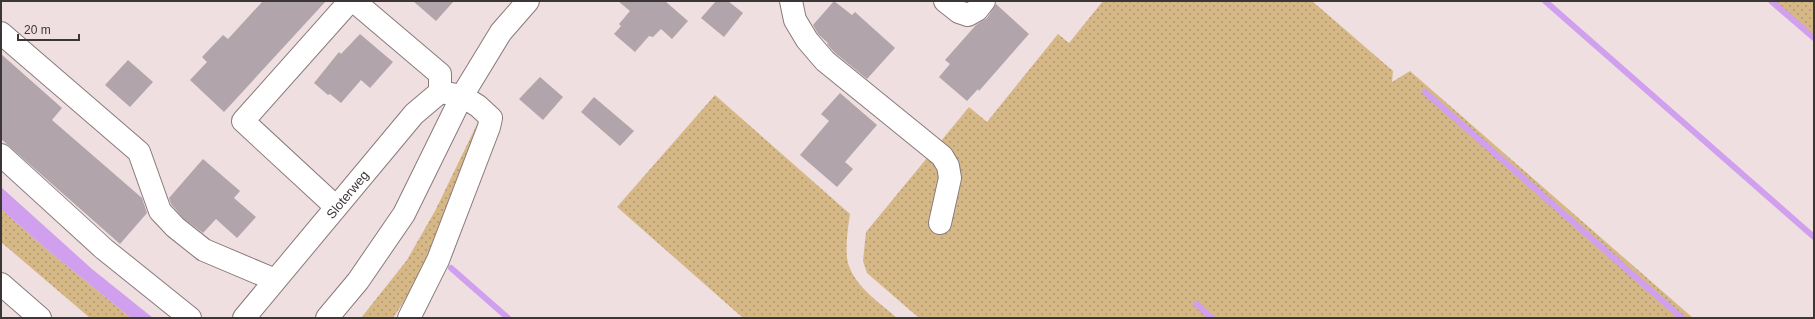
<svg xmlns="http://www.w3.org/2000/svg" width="1815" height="319" font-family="Arial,sans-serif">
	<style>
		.green { fill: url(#green-dots) }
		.water { fill: #d09fee }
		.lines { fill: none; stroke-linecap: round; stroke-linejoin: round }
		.stream { stroke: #d09fee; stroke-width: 6 }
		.building { fill: #b1a4ab }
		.minor-casing { stroke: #897a7a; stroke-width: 24 }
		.highway-casing { stroke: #897a7a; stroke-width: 24 }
		.minor { stroke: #fff; stroke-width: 22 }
		.highway { stroke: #fff; stroke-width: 22 }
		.labels { text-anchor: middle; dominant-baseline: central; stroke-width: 3; stroke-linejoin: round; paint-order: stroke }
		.street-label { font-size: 13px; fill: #3d3637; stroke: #efdfe0 }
	</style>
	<defs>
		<pattern id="green-dots" width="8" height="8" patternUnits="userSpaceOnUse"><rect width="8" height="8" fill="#d6b886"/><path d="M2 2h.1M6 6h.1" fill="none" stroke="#af966e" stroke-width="1.8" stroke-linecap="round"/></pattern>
	</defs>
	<rect width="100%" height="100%" fill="#efdfe0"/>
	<g class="green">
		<polygon points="1103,1 1312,1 1393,71 1392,82 1410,71 1693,318 919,318 867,273 863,261 866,232 969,107 987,122 1058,34 1069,43"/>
		<polygon points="1771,1 1814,1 1814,38"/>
		<path d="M715,95L850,214C848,227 844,254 849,266C857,288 880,303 897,318H743L617,207Z"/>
		<polygon points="480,118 485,120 428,266 393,318 361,318 407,260 435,211"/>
		<polygon points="1,209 45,248 131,318 90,318 1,242"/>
	</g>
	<polygon class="water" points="1,187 92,269 153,318 131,318 45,248 1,209"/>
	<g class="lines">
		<g class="stream">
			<polyline points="1545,1 1814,237"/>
			<polyline points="1771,1 1814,38"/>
			<polyline points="1425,92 1682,318"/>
			<polyline points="451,268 508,318"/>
			<polyline points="1196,304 1212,318"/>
		</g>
	</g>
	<g class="building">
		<polygon points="263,1 326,1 224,112 190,80 207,62 202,57 223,35 228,39"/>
		<polygon points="413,1 454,1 436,21"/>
		<polygon points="618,1 665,1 688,21 672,39 661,29 653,37 649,36 635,52 614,34 621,26 619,24 630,11"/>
		<polygon points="716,1 728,1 743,13 724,37 701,18"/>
		<polygon points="834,1 852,15 855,12 895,48 867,79 834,52 827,44 828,43 818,34 813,25"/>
		<polygon points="996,4 1029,34 979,91 978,89 967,101 939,77 950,64 945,60 976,25 987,18"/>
		<polygon points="360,34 393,62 370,88 361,80 341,103 330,94 328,95 314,83 339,52 341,54"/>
		<polygon points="1,54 62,108 52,120 142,198 147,213 120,244 1,139"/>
		<polygon points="128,60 153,82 130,107 105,85"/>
		<polygon points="540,77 563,97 543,120 519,99"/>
		<polygon points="840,93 877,125 845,162 853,169 837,187 800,155 829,121 821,114"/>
		<polygon points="594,97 634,131 620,146 581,112"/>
		<polygon points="203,159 240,191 234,198 256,217 237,238 216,219 203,233 183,218 171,204 169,198"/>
	</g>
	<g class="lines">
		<g class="minor-casing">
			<g id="minor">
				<polyline points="354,1 440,74 440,92"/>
				<polyline points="791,1 795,20 807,40 825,61 942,156 948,166 950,178 940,223"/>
				<polyline points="945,1 959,12 968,15 977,10 984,1"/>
				<polyline points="1,33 139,152 160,211 175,227 204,250 275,280"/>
				<polyline points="1,155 104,249 190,318"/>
				<polyline points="336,207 243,121 350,1"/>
				<path id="s1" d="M244,318L414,114L440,92L462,96L478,106L491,118L489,127L438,260L409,318"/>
				<polyline points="327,318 358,281 404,214 462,96 501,32 528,1"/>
			</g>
		</g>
		<g class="highway-casing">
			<polyline id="highway" points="1,284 40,318"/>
		</g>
		<use href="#minor" class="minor"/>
		<use href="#highway" class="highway"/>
	</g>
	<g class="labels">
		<g class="street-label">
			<text stroke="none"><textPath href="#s1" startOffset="161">Sloterweg</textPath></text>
		</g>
	</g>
	<rect width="1815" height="319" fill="none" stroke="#3d3637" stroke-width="4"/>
	<path d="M18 34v6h61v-6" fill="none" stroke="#3d3637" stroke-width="2"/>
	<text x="24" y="34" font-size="12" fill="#3d3637" stroke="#efdfe0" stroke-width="3" paint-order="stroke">20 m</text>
</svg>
